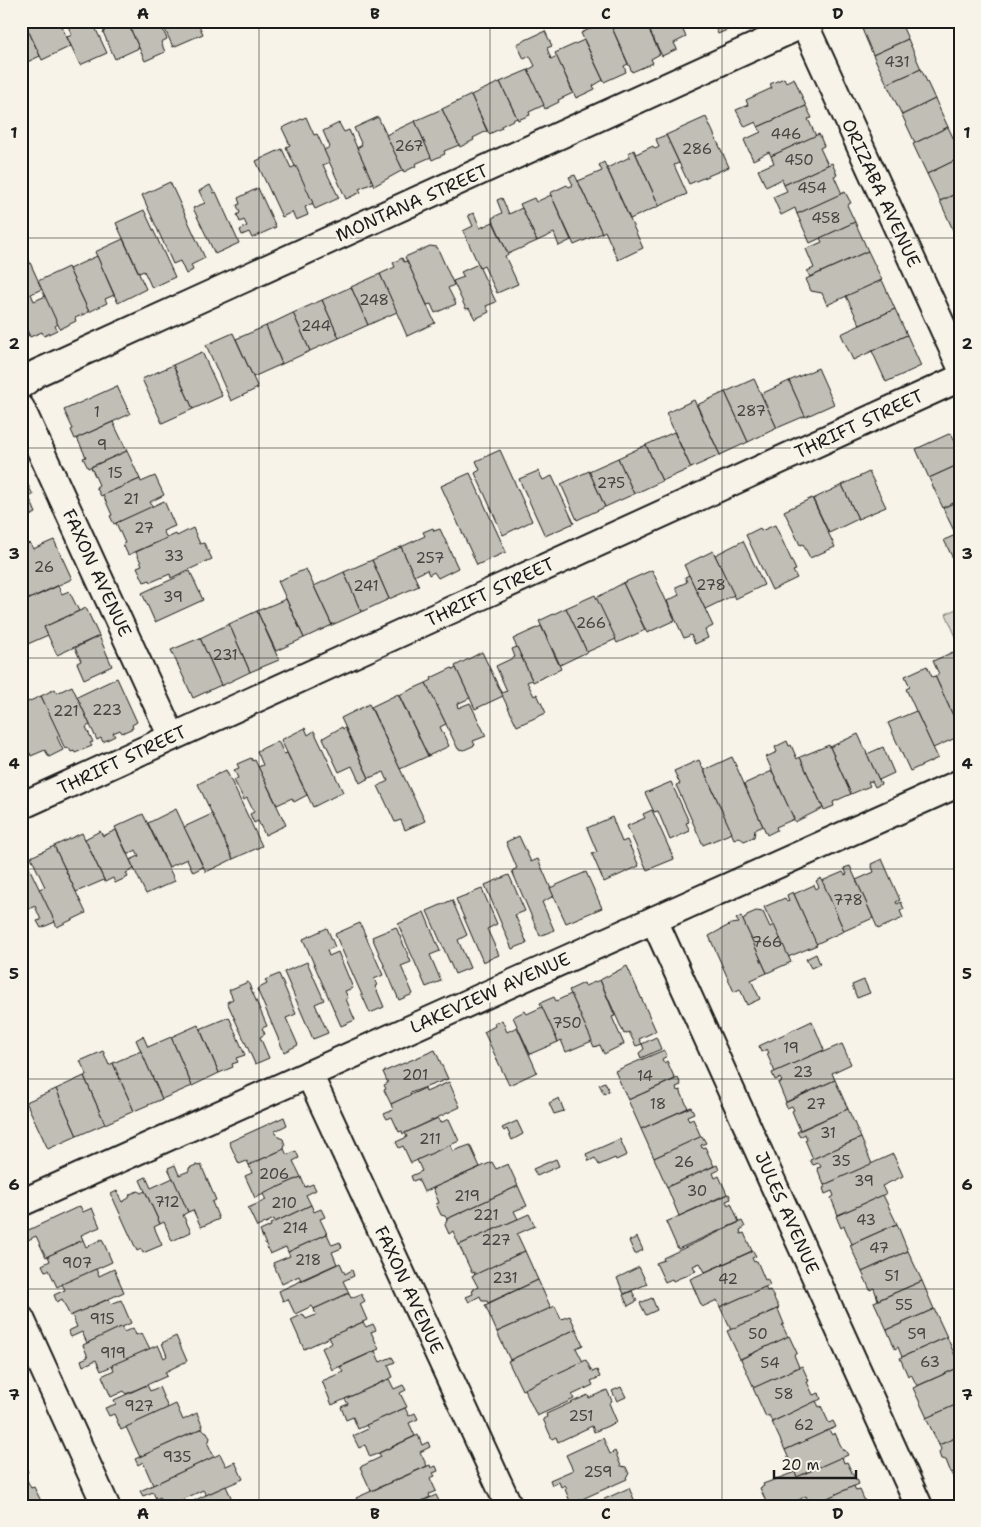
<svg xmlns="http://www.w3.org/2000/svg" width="981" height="1527" font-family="'Shantell Sans',sans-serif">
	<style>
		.green { fill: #d7d3cb; stroke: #7a7874 }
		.building { fill: #c0beb5; stroke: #1c1c1c }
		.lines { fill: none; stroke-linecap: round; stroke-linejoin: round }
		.minor-casing { stroke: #1c1c1c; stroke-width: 30 }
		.minor { stroke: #f7f3e8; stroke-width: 26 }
		.grid { fill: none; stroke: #1c1c1c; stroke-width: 1; stroke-opacity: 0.55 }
		.labels { text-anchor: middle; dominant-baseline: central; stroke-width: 5; stroke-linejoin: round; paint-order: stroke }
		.number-label { font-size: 15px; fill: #454442 }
		.street-label { font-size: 18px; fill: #1c1c1c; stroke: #f7f3e8 }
		.neatline { fill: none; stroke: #1c1c1c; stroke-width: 2 }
		.grid-label { font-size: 16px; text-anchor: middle; font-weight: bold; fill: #1c1c1c }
	</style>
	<rect width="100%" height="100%" fill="#f7f3e8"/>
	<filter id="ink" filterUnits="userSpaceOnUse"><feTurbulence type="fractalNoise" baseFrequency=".02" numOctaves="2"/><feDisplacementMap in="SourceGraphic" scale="10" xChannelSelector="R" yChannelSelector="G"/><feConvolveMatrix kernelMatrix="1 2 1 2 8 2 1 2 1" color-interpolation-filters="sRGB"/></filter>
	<g filter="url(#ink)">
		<polygon class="green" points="960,607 960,646 946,614"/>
		<g class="building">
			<polygon points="21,21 24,21 40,56 21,65"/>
			<polygon points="24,21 59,21 71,46 42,60"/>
			<polygon points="59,21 92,21 107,53 80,65 67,37 72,35 67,24 62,27"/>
			<polygon points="101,21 127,21 139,48 115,59 103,32 105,31"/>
			<polygon points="127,21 159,21 167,39 161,42 165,52 145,61"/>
			<polygon points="161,21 197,21 203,34 173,47"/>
			<polygon points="607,21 609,21 628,64 624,66 626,72 604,82 581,33"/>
			<polygon points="609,21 645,21 660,54 651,59 653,63 632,72"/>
			<polygon points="645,21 679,21 686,37 674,43 677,49 662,56"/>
			<polygon points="712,21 747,21 718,34"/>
			<polygon points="858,21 879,21 862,29"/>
			<polygon points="879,21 900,21 908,39 873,55 862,29"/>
			<polygon points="545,31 552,46 547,48 551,59 557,56 573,93 558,100 559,102 545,109 528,70 535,66 530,56 524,59 517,44"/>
			<polygon points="908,39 921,69 887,84 873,55"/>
			<polygon points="584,40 603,80 593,86 595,89 576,98 555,53"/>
			<polygon points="921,69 935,99 902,115 887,84"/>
			<polygon points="528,70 544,105 529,112 530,115 518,120 500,82"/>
			<polygon points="784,78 786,82 794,78 806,106 758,127 756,122 745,127 736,110 748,105 746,100 772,88 770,84"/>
			<polygon points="500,82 517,118 501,126 502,128 489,134 471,95"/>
			<polygon points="471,95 487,131 473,138 474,140 460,147 442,109"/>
			<polygon points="935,99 948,127 915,143 902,115"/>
			<polygon points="806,106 812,118 808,119 816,136 771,156 769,152 753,160 744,140 761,132 758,127"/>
			<polygon points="442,109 459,145 444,151 445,154 432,160 415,121"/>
			<polygon points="306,117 314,135 317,134 330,162 323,165 339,198 315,209 286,147 290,145 282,128"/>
			<polygon points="378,117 403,170 374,186 357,148 362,145 354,128"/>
			<polygon points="706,117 729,167 689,184 666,135"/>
			<polygon points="415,121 431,157 415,164 416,166 404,172 386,135"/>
			<polygon points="339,123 344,132 349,130 373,183 359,189 361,192 346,199 324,150 330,147 323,131"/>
			<polygon points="948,127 960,152 960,158 927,174 913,144"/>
			<polygon points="819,134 824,146 820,148 828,165 784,185 782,179 766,187 758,170 774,163 771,156"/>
			<polygon points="666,135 679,163 674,165 687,194 659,206 636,154 653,146 655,149 659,147 656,139"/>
			<polygon points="282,149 291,168 296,166 313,203 305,207 308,215 296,220 292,212 282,217 256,161"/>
			<polygon points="634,150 659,206 630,219 607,168 630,157 628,153"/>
			<polygon points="960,158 960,192 940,201 927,174"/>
			<polygon points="604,162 643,248 618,260 605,231 602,233 578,181 602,171 599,165"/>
			<polygon points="832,163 837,175 834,176 842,194 797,214 795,208 781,215 773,197 787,191 784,185"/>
			<polygon points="575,175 602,233 574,245 550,193 567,185 569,187 573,185 569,177"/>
			<polygon points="170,182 205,258 191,265 193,270 186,274 180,261 173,264 142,195"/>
			<polygon points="210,185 214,193 216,192 239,243 215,254 193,208 205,203 199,191"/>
			<polygon points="258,188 276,227 252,238 249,232 242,235 240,230 247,226 244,220 240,222 237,215 240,213 237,205 240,204 238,198"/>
			<polygon points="845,192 851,203 847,205 855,222 810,243 797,214"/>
			<polygon points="960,192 960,226 953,230 940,201"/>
			<polygon points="551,195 571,240 559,246 554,233 537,241 520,204 534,198 536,202"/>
			<polygon points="502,198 509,214 522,208 537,241 508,254 492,218 502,213 497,200"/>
			<polygon points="144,210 175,277 152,288 144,271 139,273 116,223"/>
			<polygon points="474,213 480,228 493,222 508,254 505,256 518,284 497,293 484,266 480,268 463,231 473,226 468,215"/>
			<polygon points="855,222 868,251 810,277 807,271 814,268 806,249 822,242 820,238"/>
			<polygon points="960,226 960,244 953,230"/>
			<polygon points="123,239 146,289 118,303 95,252"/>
			<polygon points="430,246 437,247 454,285 448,288 456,304 435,313 431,304 427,305 405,257"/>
			<polygon points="868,251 882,280 827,305 822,293 811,291 806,279"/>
			<polygon points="27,256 42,289 31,294 34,301 46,296 58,324 55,326 57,330 44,336 42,332 30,337 21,318 21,258"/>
			<polygon points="97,256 114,295 105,299 107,303 89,312 69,269"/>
			<polygon points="402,258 404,262 407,261 435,323 407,336 380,274 395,267 393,263"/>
			<polygon points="478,264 496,302 486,306 489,312 475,319 469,308 466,309 453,281 464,277 461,272"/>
			<polygon points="68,267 89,312 75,318 76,321 60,329 38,281"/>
			<polygon points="380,274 397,312 368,325 351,287"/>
			<polygon points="882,280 895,309 860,325 846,296"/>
			<polygon points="351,287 368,325 339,338 322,300"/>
			<polygon points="322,300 339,338 310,351 293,313"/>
			<polygon points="895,309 907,335 853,360 841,334"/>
			<polygon points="293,313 310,351 282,364 266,326"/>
			<polygon points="21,318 29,335 21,339"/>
			<polygon points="266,326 282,364 253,377 236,339"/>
			<polygon points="233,333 258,388 231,401 206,345"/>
			<polygon points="907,335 921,366 886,382 872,351"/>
			<polygon points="202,352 222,396 193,409 173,365"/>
			<polygon points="173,365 193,409 162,423 142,379"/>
			<polygon points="818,368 834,404 805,417 789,381"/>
			<polygon points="754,379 777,428 748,442 725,392"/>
			<polygon points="789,381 805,416 777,428 761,394"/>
			<polygon points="117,386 130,414 75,439 71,430 73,429 64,410"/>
			<polygon points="725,392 748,442 720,455 697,405"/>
			<polygon points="694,400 720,455 691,468 666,413"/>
			<polygon points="113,422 127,451 88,468 83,458 86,457 77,438"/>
			<polygon points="674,432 691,468 662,481 646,445"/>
			<polygon points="951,433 960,452 960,464 929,478 916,449"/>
			<polygon points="646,445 662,481 634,494 618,458"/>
			<polygon points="500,450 532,521 503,535 475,473 480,470 476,461"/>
			<polygon points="127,451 140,479 101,496 96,487 99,485 91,467"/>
			<polygon points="618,458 634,494 605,507 589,471"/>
			<polygon points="960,464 960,500 943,508 929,478"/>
			<polygon points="21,471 33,495 29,497 36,513 21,520"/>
			<polygon points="538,471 543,480 552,476 574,523 545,536 519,479"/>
			<polygon points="589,471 605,507 577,520 561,484"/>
			<polygon points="869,472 886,507 858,519 842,485"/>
			<polygon points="470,473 506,552 477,565 441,486"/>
			<polygon points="155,476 164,495 150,502 153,507 114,524 110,516 112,515 103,495 140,479 141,482"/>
			<polygon points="842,485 858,519 829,533 813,499"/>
			<polygon points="812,498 835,547 810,558 803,544 800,545 784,511"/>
			<polygon points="960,500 960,533 956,535 943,508"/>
			<polygon points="164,501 175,526 163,531 167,538 128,555 123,544 125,543 116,523"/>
			<polygon points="775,525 796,570 793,571 797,578 772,590 746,535 760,528 761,531"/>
			<polygon points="193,528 200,544 204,543 212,559 171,578 170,574 151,582 150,580 144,582 137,567 142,565 136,552 176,534 177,536"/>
			<polygon points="433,528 434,531 440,529 458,568 438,578 434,572 429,575 427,570 414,576 401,547 425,536 423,532"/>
			<polygon points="960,533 960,569 958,569 944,540"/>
			<polygon points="54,540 72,579 22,602 21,555 24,553 21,546 30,543 33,549"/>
			<polygon points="743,541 764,585 735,599 715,555"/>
			<polygon points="401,547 419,586 389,599 372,560"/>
			<polygon points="713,551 734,595 705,609 684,565"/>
			<polygon points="372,560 389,599 361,612 344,572"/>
			<polygon points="306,569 332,625 304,638 278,581"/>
			<polygon points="652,570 675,620 647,633 623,583"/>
			<polygon points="190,571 203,600 155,622 142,593"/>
			<polygon points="344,572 361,612 332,625 314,586"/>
			<polygon points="689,575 713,626 705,630 708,638 695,644 691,635 684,638 667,601 679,595 676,587 687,582 685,577"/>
			<polygon points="623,583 645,630 617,643 596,598"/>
			<polygon points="58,586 62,594 69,591 79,611 44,627 48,635 21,647 21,603"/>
			<polygon points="595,595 616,639 587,652 566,608"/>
			<polygon points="286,599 304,638 276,651 257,611"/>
			<polygon points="86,608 99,636 57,655 44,627"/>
			<polygon points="566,608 587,652 560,665 539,621"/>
			<polygon points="257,611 279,660 250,672 229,624"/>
			<polygon points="229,624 250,672 221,686 200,638"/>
			<polygon points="541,626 561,669 533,682 513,639"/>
			<polygon points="99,636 112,666 84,679 77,663 81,661 75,648"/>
			<polygon points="200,638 221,685 193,698 171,650"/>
			<polygon points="517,647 532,680 527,682 534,696 537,694 546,713 517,726 501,693 507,691 496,666 515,657 512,649"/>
			<polygon points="482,652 503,696 475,709 455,666"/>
			<polygon points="953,652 960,665 960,731 935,676 939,674 933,661"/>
			<polygon points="927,666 932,677 935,676 960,731 960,736 933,748 906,689 910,687 905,676"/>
			<polygon points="452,668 453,670 456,668 470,698 457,704 458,708 470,703 486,736 473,741 475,745 464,750 458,749 426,683 432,680 431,678"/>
			<polygon points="117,678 137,722 132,725 133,728 122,733 120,730 113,733 115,736 103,742 101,738 97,740 77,697"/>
			<polygon points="426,683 446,724 440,727 449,746 428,756 399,695"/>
			<polygon points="72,686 90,725 86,727 93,742 90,743 92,746 75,753 74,751 71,752 69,748 65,749 41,696 55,689 57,693"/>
			<polygon points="398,694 428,756 400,769 371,707"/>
			<polygon points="41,696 60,736 57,737 63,750 49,757 45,750 31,756 30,753 25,756 21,749 21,705"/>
			<polygon points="369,704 425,821 405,830 401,820 395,822 378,786 388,781 384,772 369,778 341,718"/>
			<polygon points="916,711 938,758 910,771 888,723"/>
			<polygon points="342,727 343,729 345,728 369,778 360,783 352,766 339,772 323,738"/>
			<polygon points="305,728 308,735 314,731 343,792 313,807 281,740"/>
			<polygon points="858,734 881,784 875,787 872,781 868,782 870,786 851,794 830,747"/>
			<polygon points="278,741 284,754 287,753 307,795 294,802 292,798 277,805 258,767 263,765 257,751"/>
			<polygon points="787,741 789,746 791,745 797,759 800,757 823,808 795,822 766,757 777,752 775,747"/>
			<polygon points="829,745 851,794 833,802 834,806 824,810 800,757"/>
			<polygon points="883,747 894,773 879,780 867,754"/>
			<polygon points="732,757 763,826 755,830 754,837 744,841 739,837 734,839 704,770"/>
			<polygon points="251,758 253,761 255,760 286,825 265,835 258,821 254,823 250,814 254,812 247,798 244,800 234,780 238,778 234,770 239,768 237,764"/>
			<polygon points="699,760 732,833 703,845 676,785 680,784 674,771"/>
			<polygon points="226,770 262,846 233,859 198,784"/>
			<polygon points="772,771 794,819 776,827 777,830 767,835 744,784"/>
			<polygon points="671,782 689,822 686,823 690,831 670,840 658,811 654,812 645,793"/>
			<polygon points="176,809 203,867 193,872 187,859 169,867 148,823"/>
			<polygon points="652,810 674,859 647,870 627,826 645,818 643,814"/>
			<polygon points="143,814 175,881 146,894 130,860 139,856 136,850 128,855 115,827"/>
			<polygon points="212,814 233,859 206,872 184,827"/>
			<polygon points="612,817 622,842 627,840 639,866 604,882 592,854 597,852 587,828"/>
			<polygon points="116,830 134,869 126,873 128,877 115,883 113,878 105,882 85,839 100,831 103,836"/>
			<polygon points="82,833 104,880 76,892 54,846"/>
			<polygon points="519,836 531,862 538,859 554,896 542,902 554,930 540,936 512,871 517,868 506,842"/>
			<polygon points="54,846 86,913 57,927 39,889 45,887 31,857"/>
			<polygon points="23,855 55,922 41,928 37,921 41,920 35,906 21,913 21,856"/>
			<polygon points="882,859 900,900 896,902 897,904 901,902 904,909 900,911 903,918 878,929 856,880 874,872 871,864"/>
			<polygon points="850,866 873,918 844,931 822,881 843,872 845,875 847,874 844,868"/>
			<polygon points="586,872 602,908 566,923 550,888"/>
			<polygon points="509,875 525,911 515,915 527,943 512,949 485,885"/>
			<polygon points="821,878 844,931 816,944 794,894 814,885 816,889 819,887 816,881"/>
			<polygon points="482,889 497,924 487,929 499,955 483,962 456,899"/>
			<polygon points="793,892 817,945 788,957 764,907 785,898 787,902 789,901 787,895"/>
			<polygon points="960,896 960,908 955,898"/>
			<polygon points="452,900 467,935 458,940 470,968 455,974 427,911"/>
			<polygon points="756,911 763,912 770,927 774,925 791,962 767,973 743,921 747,915"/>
			<polygon points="424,912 440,951 430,955 441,981 426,987 398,924"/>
			<polygon points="741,916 767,973 751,980 760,999 747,1005 740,989 734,992 709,936 731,924 739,923 736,919"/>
			<polygon points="360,923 383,975 374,979 377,985 375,986 384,1007 370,1013 335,934"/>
			<polygon points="396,927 411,962 401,966 413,994 399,1000 372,937"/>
			<polygon points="327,928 335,947 327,950 329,956 338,952 353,988 345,991 348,998 346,999 355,1020 341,1026 303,939"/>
			<polygon points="816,954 820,964 811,968 806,959"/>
			<polygon points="307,962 324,1000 315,1004 328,1033 313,1039 284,972"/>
			<polygon points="627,966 656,1031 639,1039 642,1044 636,1046 629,1032 624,1034 600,980"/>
			<polygon points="279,974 296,1014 286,1018 298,1045 284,1052 257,989 267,984 265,980"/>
			<polygon points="600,980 615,1016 612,1017 624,1044 604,1054 600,1045 594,1047 569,990 584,983 585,986"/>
			<polygon points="864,980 870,993 857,998 852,985"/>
			<polygon points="248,982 267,1026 262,1028 265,1034 260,1037 269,1058 255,1064 227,1002 233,999 229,990"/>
			<polygon points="571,994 592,1041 566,1052 561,1040 558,1042 540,1003 554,997 556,1001"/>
			<polygon points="542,1007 558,1042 530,1054 513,1017 525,1011 527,1014"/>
			<polygon points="229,1017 245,1055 236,1058 238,1062 232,1064 233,1067 219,1073 200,1029"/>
			<polygon points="502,1020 507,1032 517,1027 537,1072 509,1085 484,1032 495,1026 494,1024"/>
			<polygon points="812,1021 824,1050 775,1072 767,1054 769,1053 767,1049 761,1052 759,1046"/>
			<polygon points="198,1025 219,1073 192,1086 171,1037"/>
			<polygon points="143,1036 148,1047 171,1037 192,1086 162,1099 136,1040"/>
			<polygon points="656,1037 661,1049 641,1058 639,1053 644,1049 642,1044"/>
			<polygon points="842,1044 851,1064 832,1073 835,1080 786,1102 778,1083 782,1082 780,1078 775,1080 772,1073 822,1051 823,1052"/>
			<polygon points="435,1050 448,1079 410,1093 411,1095 391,1104 384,1090 386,1089 384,1085 388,1083 383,1072"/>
			<polygon points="664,1050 667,1056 662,1059 664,1063 667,1061 675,1079 628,1100 615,1071"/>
			<polygon points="103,1051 109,1065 113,1063 134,1111 105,1124 84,1076 87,1075 80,1061"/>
			<polygon points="141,1051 162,1099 134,1111 113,1063"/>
			<polygon points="84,1076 105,1124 77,1136 56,1089"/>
			<polygon points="678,1078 681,1085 676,1087 677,1091 680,1090 688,1108 641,1129 628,1100"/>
			<polygon points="835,1080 848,1109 800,1130 792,1111 794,1110 792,1106 787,1108 785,1103"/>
			<polygon points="449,1082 460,1107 403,1134 402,1131 399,1132 392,1117 387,1119 384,1114 393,1110 391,1104 425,1088 426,1092"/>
			<polygon points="605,1082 609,1091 604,1094 599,1084"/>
			<polygon points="56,1089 77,1136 48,1149 26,1102"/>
			<polygon points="559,1098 564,1111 554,1114 549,1103"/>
			<polygon points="691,1107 694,1113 687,1116 689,1121 693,1119 701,1137 654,1158 641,1129"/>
			<polygon points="848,1109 861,1138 813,1159 805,1140 807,1139 805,1134 800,1137 797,1132"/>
			<polygon points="284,1117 287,1125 275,1131 278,1137 283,1139 285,1145 284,1149 249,1165 247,1161 239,1164 229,1142"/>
			<polygon points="438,1118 440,1123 449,1119 459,1141 411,1163 403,1146 399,1148 396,1142 407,1137 405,1133"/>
			<polygon points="517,1121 523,1134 512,1140 507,1129 504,1131 502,1128"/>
			<polygon points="702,1136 706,1143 701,1145 702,1148 705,1147 714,1166 667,1187 654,1158"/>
			<polygon points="861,1138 872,1164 824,1185 817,1168 821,1167 819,1163 813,1165 810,1160"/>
			<polygon points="620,1139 627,1155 616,1160 615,1158 599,1165 595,1158 589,1161 586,1154"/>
			<polygon points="450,1145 453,1151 470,1145 480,1167 424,1192 418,1179 413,1181 411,1176 422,1171 417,1160"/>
			<polygon points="284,1149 287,1155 296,1151 299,1158 293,1161 301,1177 255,1198 245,1176 252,1173 249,1165"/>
			<polygon points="893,1154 903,1176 882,1186 886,1194 838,1215 831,1198 834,1196 832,1191 825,1194 823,1188 825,1187 824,1185"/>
			<polygon points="21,1155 27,1166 21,1169"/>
			<polygon points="556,1159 559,1166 537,1176 533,1169"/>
			<polygon points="492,1162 496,1169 508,1164 518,1186 447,1219 445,1216 441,1215 436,1204 439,1203 433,1188"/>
			<polygon points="175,1165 179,1175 189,1171 189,1168 196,1165 199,1166 201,1165 216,1200 212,1202 219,1219 201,1227 193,1210 188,1212 168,1168"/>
			<polygon points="717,1165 719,1170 713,1173 715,1178 719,1176 727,1194 679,1216 667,1187"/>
			<polygon points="146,1177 151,1188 173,1178 188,1212 183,1215 191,1232 172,1241 164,1222 160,1224 140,1180"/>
			<polygon points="301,1177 305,1187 313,1184 316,1190 306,1195 311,1205 275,1222 274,1219 257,1227 248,1208 266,1200 263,1194"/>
			<polygon points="518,1186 527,1206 514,1211 518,1219 459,1245 453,1231 449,1234 445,1225 447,1219"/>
			<polygon points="117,1191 122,1202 129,1198 130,1194 138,1191 141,1193 145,1191 160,1224 154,1227 162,1245 143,1253 141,1249 137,1251 111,1194"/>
			<polygon points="729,1194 731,1199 726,1201 728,1205 731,1203 739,1222 678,1249 666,1222"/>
			<polygon points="883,1195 897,1224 852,1244 844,1226 841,1228 836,1216"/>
			<polygon points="311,1205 314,1212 321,1209 325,1217 320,1219 327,1234 288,1252 286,1247 270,1254 260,1231 271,1226 270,1224 275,1222"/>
			<polygon points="80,1206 83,1212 92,1208 100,1227 81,1235 83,1240 46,1257 36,1236 26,1241 22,1233"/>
			<polygon points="529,1214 535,1226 517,1234 525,1251 475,1275 474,1272 472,1273 459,1245"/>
			<polygon points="742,1221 745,1227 740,1230 741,1234 744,1233 752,1251 705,1272 700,1263 693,1266 696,1271 673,1281 672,1279 665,1282 656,1263 664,1260 663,1258"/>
			<polygon points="897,1224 908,1251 862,1272 850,1245"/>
			<polygon points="327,1234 332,1245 340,1242 342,1248 332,1252 337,1264 301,1280 299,1276 282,1284 273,1263 290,1256 288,1252"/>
			<polygon points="637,1237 643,1250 635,1254 629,1241"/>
			<polygon points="102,1239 112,1262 57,1287 49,1270 45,1271 42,1265 50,1261 48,1256 83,1240 86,1247"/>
			<polygon points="525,1251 538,1280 488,1303 487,1301 482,1301 480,1296 469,1302 466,1297 473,1294 472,1290 478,1287 472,1276"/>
			<polygon points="753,1251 756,1256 752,1258 754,1262 757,1261 765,1280 767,1279 770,1285 720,1307 717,1300 702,1307 690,1279"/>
			<polygon points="908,1251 922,1281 878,1300 874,1288 870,1290 862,1272"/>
			<polygon points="340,1263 345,1274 352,1270 354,1276 343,1281 349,1293 314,1309 312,1306 295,1314 288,1299 283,1301 279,1291"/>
			<polygon points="639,1267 647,1284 624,1294 617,1278"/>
			<polygon points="96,1269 99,1276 114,1269 124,1292 70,1316 62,1299 57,1302 54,1295 65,1290 62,1284"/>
			<polygon points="538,1280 551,1308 497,1332 485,1305"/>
			<polygon points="922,1281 934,1309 887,1330 874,1302"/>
			<polygon points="765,1287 767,1291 770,1290 779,1308 731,1330 720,1307"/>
			<polygon points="632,1291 637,1301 628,1306 623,1295"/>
			<polygon points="349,1293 351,1298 361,1294 365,1301 360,1304 367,1320 304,1349 291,1320 303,1314 306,1319 316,1315 314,1309"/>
			<polygon points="652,1298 657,1310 646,1315 640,1303"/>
			<polygon points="109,1299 111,1304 121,1300 131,1323 87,1343 82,1332 71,1337 68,1331 77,1327 72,1315"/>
			<polygon points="555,1306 561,1319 570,1316 576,1329 510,1360 497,1332"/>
			<polygon points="778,1309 784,1324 782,1325 788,1337 740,1359 727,1331"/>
			<polygon points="934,1309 947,1337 902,1357 898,1347 895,1349 887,1330"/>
			<polygon points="363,1322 366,1327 373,1324 376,1330 371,1332 379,1349 332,1370 322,1348 332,1343 329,1337"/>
			<polygon points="121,1327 124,1332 133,1328 136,1335 142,1333 150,1349 101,1371 96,1360 83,1366 81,1360 88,1357 83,1345"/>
			<polygon points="576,1329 583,1345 576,1348 583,1362 522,1390 508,1361"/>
			<polygon points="176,1336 187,1361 165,1372 167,1376 126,1394 124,1391 111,1397 102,1376 114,1370 112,1365 158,1345 164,1358 167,1356 162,1343"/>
			<polygon points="789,1336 797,1353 794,1355 799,1367 754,1388 741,1359"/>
			<polygon points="947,1337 960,1367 917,1386 911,1374 908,1376 900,1358"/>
			<polygon points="375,1351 380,1362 392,1357 395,1362 388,1365 393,1377 332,1405 322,1381 343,1372 340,1367"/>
			<polygon points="586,1360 592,1372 597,1370 600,1377 591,1381 593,1385 572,1395 574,1399 537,1416 524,1389"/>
			<polygon points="802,1366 809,1381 807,1382 813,1395 819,1393 821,1399 772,1422 769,1415 766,1417 753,1388"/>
			<polygon points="960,1367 960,1403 927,1418 913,1388"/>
			<polygon points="389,1379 394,1389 403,1385 406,1390 400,1393 407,1407 358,1429 353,1417 346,1420 341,1407 348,1404 345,1399"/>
			<polygon points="147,1385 150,1391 159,1387 168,1408 121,1430 114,1414 109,1416 105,1408 116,1404 114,1400"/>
			<polygon points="621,1387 626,1397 617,1401 612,1391"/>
			<polygon points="607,1390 612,1401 609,1403 617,1422 594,1432 592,1426 558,1442 556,1437 552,1439 543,1419 547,1417 546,1414 588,1395 589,1398"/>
			<polygon points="816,1401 819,1407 821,1406 829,1423 833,1421 836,1427 785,1450 772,1422"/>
			<polygon points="960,1403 960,1436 939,1445 926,1418"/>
			<polygon points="176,1404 183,1420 197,1413 203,1428 140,1457 126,1427"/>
			<polygon points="405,1408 409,1416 415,1413 418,1419 409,1423 415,1436 370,1457 365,1445 359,1448 353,1436 368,1429 366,1425"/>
			<polygon points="201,1429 207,1432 210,1438 208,1444 214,1457 153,1485 143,1462 138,1465 135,1459"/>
			<polygon points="829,1430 832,1435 835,1433 843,1451 845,1450 848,1455 797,1477 785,1450"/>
			<polygon points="418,1435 422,1445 428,1442 430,1447 420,1452 427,1466 371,1491 360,1467 381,1457 379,1453"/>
			<polygon points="960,1436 960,1470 951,1473 946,1460 941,1459 939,1453 941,1449 939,1445"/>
			<polygon points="603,1438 610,1454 615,1451 621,1466 626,1467 629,1474 626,1477 627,1479 571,1504 565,1489 567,1488 565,1485 561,1487 559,1482 552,1485 550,1480 573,1470 566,1455"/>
			<polygon points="220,1454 226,1466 235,1462 243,1479 206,1495 203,1490 169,1506 163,1506 160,1497 156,1499 153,1492 143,1496 140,1491"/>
			<polygon points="842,1457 844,1463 847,1462 855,1479 857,1479 859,1484 810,1506 808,1506 806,1501 808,1500 806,1496 795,1502 796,1506 768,1506 760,1488 764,1486 763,1484 795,1472 797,1477"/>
			<polygon points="21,1458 28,1472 21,1475"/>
			<polygon points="430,1465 431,1468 436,1466 438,1471 433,1473 435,1476 430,1478 436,1491 429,1494 430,1497 412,1506 360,1506 356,1498"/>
			<polygon points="960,1470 960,1492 951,1473"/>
			<polygon points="24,1474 31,1488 34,1487 41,1501 30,1506 21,1506 21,1475"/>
			<polygon points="226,1486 235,1506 183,1506 206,1495"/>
			<polygon points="854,1486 856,1491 860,1490 867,1506 810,1506"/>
			<polygon points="629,1488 637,1506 589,1506"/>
			<polygon points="436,1495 441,1505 448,1502 450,1506 412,1506"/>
		</g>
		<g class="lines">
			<g class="minor-casing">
				<g id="minor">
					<polyline points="803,21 960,365"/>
					<polyline points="21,385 37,373 804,24"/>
					<polyline points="21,408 172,737"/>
					<polyline points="21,806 960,378"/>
					<polyline points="654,920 919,1506"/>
					<polyline points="309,1074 509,1506"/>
					<polyline points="21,1203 960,783"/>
					<polyline points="21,1319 106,1506"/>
				</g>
			</g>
			<use href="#minor" class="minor"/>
		</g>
	</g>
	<path class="grid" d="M259,21V1506M490,21V1506M722,21V1506M21,238H960M21,448H960M21,658H960M21,869H960M21,1079H960M21,1289H960"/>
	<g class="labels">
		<g class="number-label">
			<text x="897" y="62">431</text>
			<text x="786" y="134">446</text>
			<text x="409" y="146">267</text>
			<text x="697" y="149">286</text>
			<text x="799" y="160">450</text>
			<text x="812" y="188">454</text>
			<text x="826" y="218">458</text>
			<text x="374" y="300">248</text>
			<text x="316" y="326">244</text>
			<text x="751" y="411">287</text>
			<text x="97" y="412">1</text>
			<text x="102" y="445">9</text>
			<text x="115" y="473">15</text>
			<text x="611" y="483">275</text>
			<text x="131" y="499">21</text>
			<text x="144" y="528">27</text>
			<text x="174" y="556">33</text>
			<text x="430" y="558">257</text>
			<text x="44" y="567">26</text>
			<text x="711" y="585">278</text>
			<text x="366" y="586">241</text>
			<text x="173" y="597">39</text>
			<text x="591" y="623">266</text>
			<text x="225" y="655">231</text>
			<text x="107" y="710">223</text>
			<text x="66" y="711">221</text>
			<text x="848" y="900">778</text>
			<text x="767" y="942">766</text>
			<text x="567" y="1023">750</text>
			<text x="791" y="1048">19</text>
			<text x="803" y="1072">23</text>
			<text x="415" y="1075">201</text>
			<text x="645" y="1076">14</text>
			<text x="658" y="1104">18</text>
			<text x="816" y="1104">27</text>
			<text x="828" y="1133">31</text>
			<text x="430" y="1139">211</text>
			<text x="841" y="1161">35</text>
			<text x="684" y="1162">26</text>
			<text x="274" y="1174">206</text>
			<text x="864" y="1181">39</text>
			<text x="697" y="1191">30</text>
			<text x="467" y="1196">219</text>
			<text x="167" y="1202">712</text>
			<text x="284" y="1203">210</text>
			<text x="486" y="1215">221</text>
			<text x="866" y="1220">43</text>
			<text x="295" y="1228">214</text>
			<text x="496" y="1240">227</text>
			<text x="879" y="1248">47</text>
			<text x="308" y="1260">218</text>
			<text x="77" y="1263">907</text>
			<text x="892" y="1276">51</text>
			<text x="505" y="1278">231</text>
			<text x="728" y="1279">42</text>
			<text x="904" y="1305">55</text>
			<text x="102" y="1319">915</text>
			<text x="758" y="1334">50</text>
			<text x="917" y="1334">59</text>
			<text x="113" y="1353">919</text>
			<text x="930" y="1362">63</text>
			<text x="770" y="1363">54</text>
			<text x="784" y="1394">58</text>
			<text x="139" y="1406">927</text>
			<text x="581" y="1416">251</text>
			<text x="804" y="1425">62</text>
			<text x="177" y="1457">935</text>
			<text x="598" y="1472">259</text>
		</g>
		<g class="street-label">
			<text transform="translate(881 193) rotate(65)">ORIZABA AVENUE</text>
			<text transform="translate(412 203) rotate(-24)">MONTANA STREET</text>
			<text transform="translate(859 424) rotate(-25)">THRIFT STREET</text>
			<text transform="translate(97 573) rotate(65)">FAXON AVENUE</text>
			<text transform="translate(490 592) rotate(-25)">THRIFT STREET</text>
			<text transform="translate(122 760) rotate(-25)">THRIFT STREET</text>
			<text transform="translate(490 993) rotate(-24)">LAKEVIEW AVENUE</text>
			<text transform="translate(787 1213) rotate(66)">JULES AVENUE</text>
			<text transform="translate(409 1290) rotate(65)">FAXON AVENUE</text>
		</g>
	</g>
	<rect width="981" height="1527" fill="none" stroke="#f7f3e8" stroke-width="55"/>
	<path d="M774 1470v8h82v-8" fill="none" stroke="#1c1c1c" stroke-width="2.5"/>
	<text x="781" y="1470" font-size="15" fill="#1c1c1c" stroke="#f7f3e8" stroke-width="4" paint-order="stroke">20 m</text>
	<rect x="28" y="28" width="926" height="1472" class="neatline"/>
	<g class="grid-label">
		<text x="143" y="19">A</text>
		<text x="375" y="19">B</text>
		<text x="606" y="19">C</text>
		<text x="838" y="19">D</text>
		<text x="14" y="138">1</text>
		<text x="967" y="138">1</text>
		<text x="14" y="349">2</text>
		<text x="967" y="349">2</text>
		<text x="14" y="559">3</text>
		<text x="967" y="559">3</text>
		<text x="14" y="769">4</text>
		<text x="967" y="769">4</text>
		<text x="14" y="979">5</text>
		<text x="967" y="979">5</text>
		<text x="14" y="1190">6</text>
		<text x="967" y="1190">6</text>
		<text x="14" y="1400">7</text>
		<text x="967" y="1400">7</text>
		<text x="143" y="1519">A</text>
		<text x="375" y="1519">B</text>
		<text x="606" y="1519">C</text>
		<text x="838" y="1519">D</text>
	</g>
</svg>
